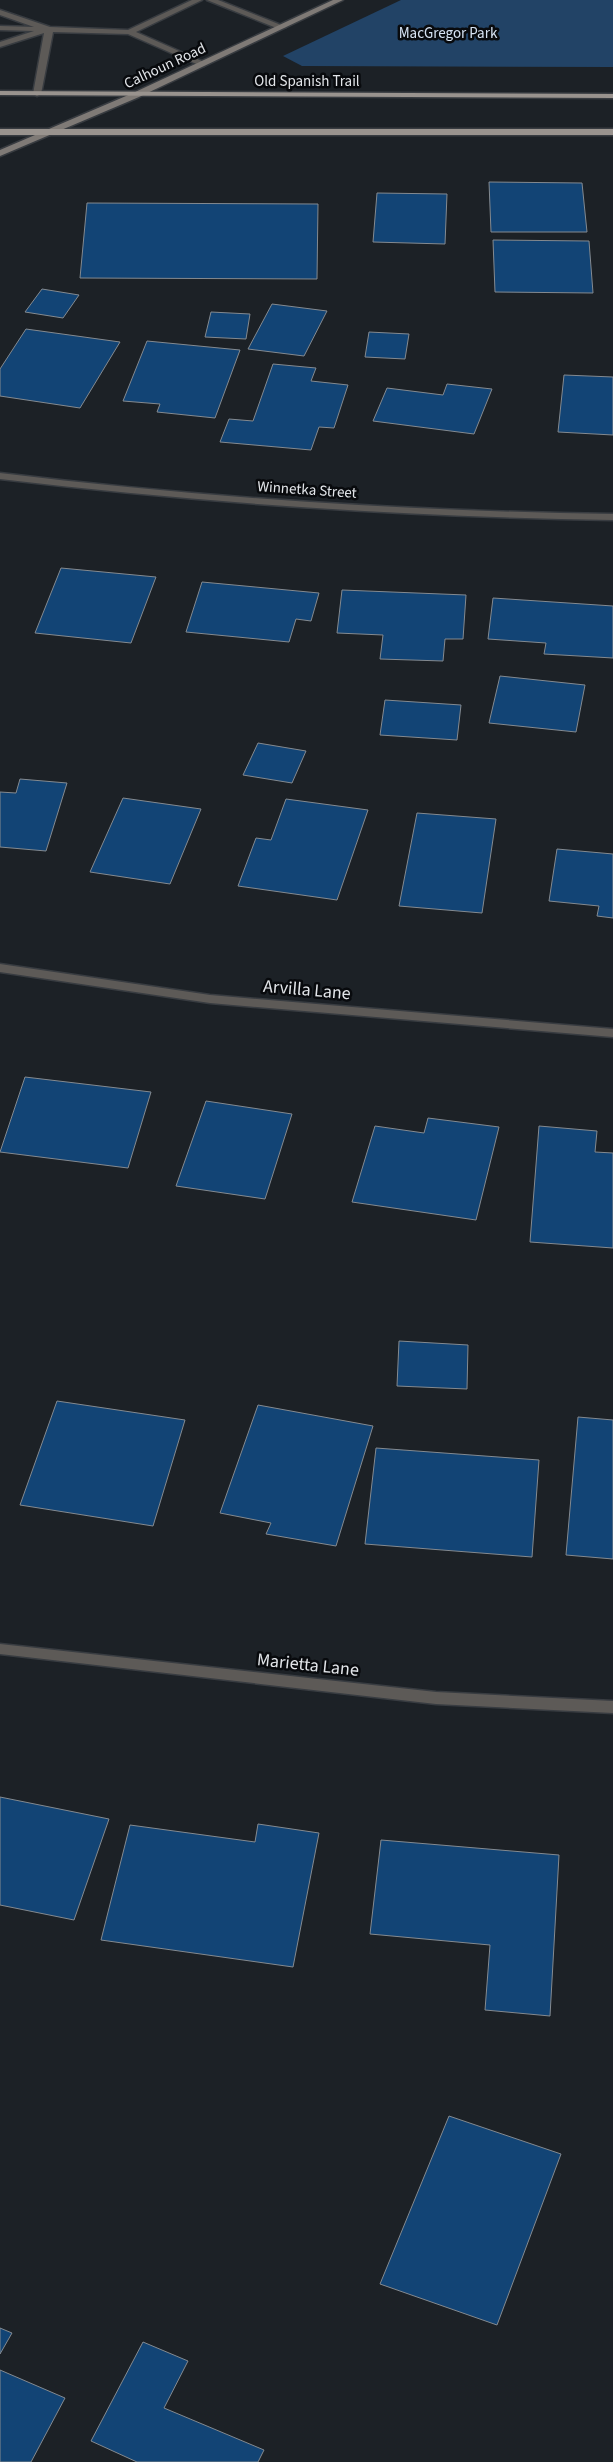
<svg xmlns="http://www.w3.org/2000/svg" width="613" height="2462" font-family="'Source Sans 3',sans-serif">
	<style>
		.green { fill: #224366 }
		.building { fill: #124475; stroke: #848a90 }
		.lines { fill: none; stroke-linecap: round; stroke-linejoin: round }
		.lane-casing { stroke: #383c41; stroke-width: 3 }
		.street-casing { stroke: #383c41; stroke-width: 3 }
		.secondary-casing { stroke: #383c41; stroke-width: 3 }
		.primary-casing { stroke: #383c41; stroke-width: 3 }
		.lane { fill: #5d5a57; fill-rule: evenodd }
		.street { fill: #5d5a57; fill-rule: evenodd }
		.secondary { fill: #7f7a76; fill-rule: evenodd }
		.primary { fill: #99938e; fill-rule: evenodd }
		.labels { text-anchor: middle; dominant-baseline: central; stroke-width: 5; stroke-linejoin: round; paint-order: stroke }
		.far-park-label { font-size: 15px; fill: #d6e3f3; stroke: #080a0d }
		.far-street-label { font-size: 15px; fill: #e2e5e9; stroke: #080a0d }
		.street-label { font-size: 18px; fill: #e2e5e9; stroke: #080a0d }
	</style>
	<rect width="100%" height="100%" fill="#1c2126"/>
	<polygon class="green" points="401,0 613,0 613,67 302,66 283,56"/>
	<g class="building">
		<polygon points="489,182 582,183 587,232 491,232"/>
		<polygon points="377,193 447,194 445,244 373,242"/>
		<polygon points="87,203 318,204 317,279 80,278"/>
		<polygon points="493,240 589,241 593,293 495,292"/>
		<polygon points="42,289 79,295 63,318 25,312"/>
		<polygon points="272,304 327,311 304,356 248,349"/>
		<polygon points="211,312 250,314 246,339 205,337"/>
		<polygon points="26,329 120,342 80,408 0,396 0,369"/>
		<polygon points="369,332 409,334 405,359 365,357"/>
		<polygon points="147,341 240,350 215,418 157,412 160,404 123,401"/>
		<polygon points="273,364 316,368 311,381 348,385 334,428 319,427 311,450 220,442 229,419 253,421"/>
		<polygon points="564,375 613,377 613,435 558,432"/>
		<polygon points="447,384 492,389 474,434 373,421 387,388 443,395"/>
		<polygon points="61,568 156,577 131,643 35,633"/>
		<polygon points="202,582 319,593 311,621 296,619 289,642 186,632"/>
		<polygon points="342,590 466,595 463,639 445,639 443,661 380,659 383,635 337,633"/>
		<polygon points="493,598 613,606 613,658 544,654 546,643 488,639"/>
		<polygon points="500,676 585,685 576,732 489,723"/>
		<polygon points="385,700 461,705 457,740 380,735"/>
		<polygon points="258,743 306,751 292,783 243,775"/>
		<polygon points="20,779 67,783 46,851 0,847 0,792 16,793"/>
		<polygon points="123,798 201,809 170,884 90,872"/>
		<polygon points="286,799 368,810 337,900 238,886 256,838 271,840"/>
		<polygon points="417,813 496,819 482,913 399,906"/>
		<polygon points="557,849 613,854 613,918 597,916 599,906 549,901"/>
		<polygon points="25,1077 151,1092 128,1168 0,1152"/>
		<polygon points="206,1101 292,1114 265,1199 176,1186"/>
		<polygon points="428,1118 499,1127 476,1220 352,1202 375,1126 424,1133"/>
		<polygon points="539,1126 597,1131 595,1152 613,1153 613,1248 530,1242"/>
		<polygon points="399,1341 468,1345 467,1389 397,1386"/>
		<polygon points="57,1401 185,1420 153,1526 20,1505"/>
		<polygon points="258,1405 373,1426 336,1546 266,1534 271,1523 220,1513"/>
		<polygon points="578,1417 613,1420 613,1559 566,1555"/>
		<polygon points="376,1448 539,1460 532,1557 365,1544"/>
		<polygon points="0,1797 109,1819 74,1920 0,1905"/>
		<polygon points="258,1824 319,1833 293,1967 101,1940 130,1825 255,1842"/>
		<polygon points="381,1840 559,1855 550,2016 485,2010 490,1945 370,1934"/>
		<polygon points="449,2116 561,2154 497,2325 380,2284"/>
		<polygon points="0,2328 12,2333 0,2354"/>
		<polygon points="143,2342 188,2361 164,2408 264,2450 258,2462 137,2462 91,2441"/>
		<polygon points="0,2370 65,2398 31,2462 0,2462"/>
	</g>
	<g class="lines">
		<g class="lane-casing">
			<g id="lane">
				<polygon points="192,0 202,0 136,32 204,62 204,66 201,66 128,34 53,32 41,94 37,96 33,94 44,33 0,47 0,42 34,31 0,30 0,26 34,27 0,15 0,10 50,27 128,30"/>
				<polygon points="207,0 218,0 286,27 279,29"/>
			</g>
		</g>
		<g class="street-casing">
			<g id="street">
				<path d="M0,473C204,498 408,511 613,514V520C408,517 204,503 0,479Z"/>
				<polygon points="0,964 210,995 613,1029 613,1037 210,1003 0,972"/>
				<polygon points="0,1644 436,1692 613,1701 613,1713 436,1704 0,1654"/>
			</g>
		</g>
		<g class="secondary-casing">
			<polygon id="secondary" points="333,0 343,0 139,97 0,156 0,150 133,93"/>
		</g>
		<g class="primary-casing">
			<g id="primary">
				<polygon points="0,91 613,94 613,98 0,95"/>
				<rect x="0" y="129" width="613" height="6"/>
			</g>
		</g>
		<use href="#lane" class="lane"/>
		<use href="#street" class="street"/>
		<use href="#secondary" class="secondary"/>
		<use href="#primary" class="primary"/>
	</g>
	<g class="labels">
		<g class="far-park-label">
			<text x="448" y="33">MacGregor Park</text>
		</g>
		<g class="far-street-label">
			<text transform="translate(165 66) rotate(-25)">Calhoun Road</text>
			<text x="307" y="81">Old Spanish Trail</text>
			<text transform="translate(307 490) rotate(4)">Winnetka Street</text>
		</g>
		<g class="street-label">
			<text transform="translate(307 990) rotate(5)">Arvilla Lane</text>
			<text transform="translate(308 1665) rotate(6)">Marietta Lane</text>
		</g>
	</g>
</svg>
